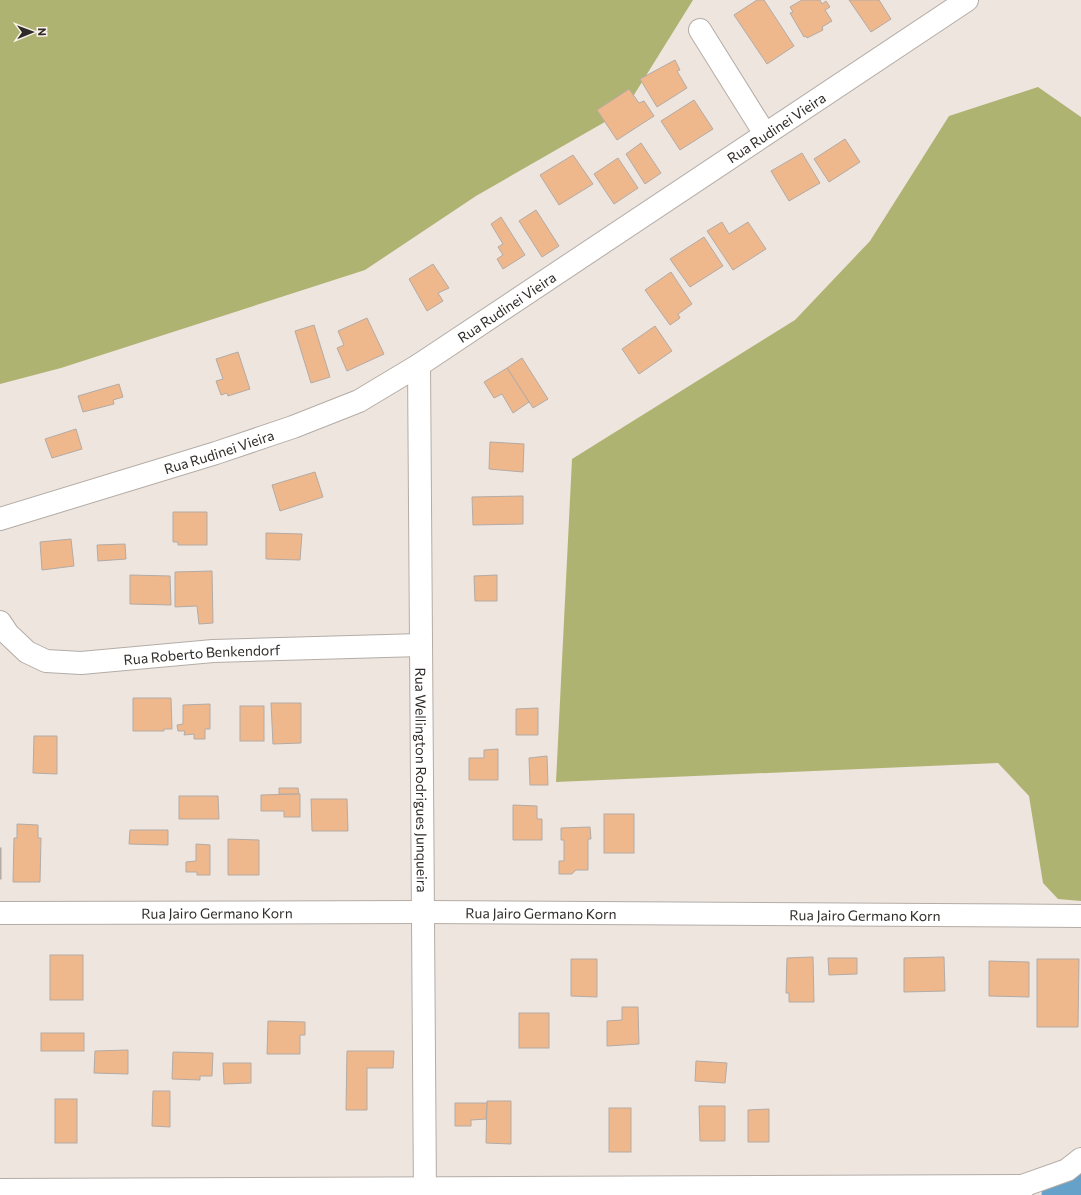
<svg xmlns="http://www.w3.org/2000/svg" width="1081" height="1195" font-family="Commissioner,sans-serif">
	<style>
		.forest { fill: #afb372 }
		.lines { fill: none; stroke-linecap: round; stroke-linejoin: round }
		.river { stroke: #66a1ca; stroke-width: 43 }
		.building { fill: #efb78c; stroke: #b3aba5 }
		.minor-casing { stroke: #b4aca6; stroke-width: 24 }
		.tertiary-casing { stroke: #b4aca6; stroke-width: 24 }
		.minor { stroke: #fff; stroke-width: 22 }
		.tertiary { stroke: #fff; stroke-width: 22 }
		.labels { text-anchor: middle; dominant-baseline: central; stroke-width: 3.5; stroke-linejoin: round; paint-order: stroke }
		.street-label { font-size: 14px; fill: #2f2b29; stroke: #fbf2ec }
	</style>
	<rect width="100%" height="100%" fill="#eee5df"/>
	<g class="forest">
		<polygon points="0,0 693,0 624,111 476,196 365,270 61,368 0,384"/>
		<polygon points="1038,87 1081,117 1081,901 1058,899 1043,883 1029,796 998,763 556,782 572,459 795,320 870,241 949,116"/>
	</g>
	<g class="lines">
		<polyline class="river" points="1063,1195 1081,1188"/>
	</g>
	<g class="building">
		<polygon points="757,0 764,0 794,46 767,64 734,15"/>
		<polygon points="802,0 820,0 822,4 826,1 830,7 825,10 832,21 822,27 823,30 807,38 806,36 804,37 790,13 793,12 790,7"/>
		<polygon points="849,0 879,0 891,19 871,32"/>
		<polygon points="675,60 680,70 677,71 687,88 657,107 640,79"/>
		<polygon points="629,89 639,103 644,101 654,116 617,140 597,110"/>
		<polygon points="694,100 713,129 680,150 661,121"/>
		<polygon points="845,139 860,162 829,182 814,159"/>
		<polygon points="641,143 661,173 645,184 626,154"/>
		<polygon points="802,153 820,183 789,201 771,171"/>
		<polygon points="573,155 593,184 559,205 540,175"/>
		<polygon points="618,158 638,188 614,204 594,174"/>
		<polygon points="536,210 559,246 542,257 519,221"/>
		<polygon points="501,217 525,255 503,269 497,259 503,255 498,247 503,244 491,224"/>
		<polygon points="722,222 729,234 748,222 766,249 733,270 707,231"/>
		<polygon points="704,237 723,266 690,287 670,259"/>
		<polygon points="433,264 449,288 438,293 443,301 427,311 409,279"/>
		<polygon points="671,272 692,304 678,314 680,318 670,325 645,290"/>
		<polygon points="367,318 384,354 347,371 337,348 344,345 338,331"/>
		<polygon points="314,325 330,377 311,383 295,331"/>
		<polygon points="655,326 672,351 639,374 622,349"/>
		<polygon points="238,352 250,389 228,396 227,393 221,395 216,381 223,379 216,359"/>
		<polygon points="522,358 548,399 533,408 507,368"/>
		<polygon points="507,368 529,402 513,413 502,394 494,398 484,382"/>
		<polygon points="119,384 123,397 113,400 114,404 83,412 78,396"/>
		<polygon points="76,429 82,449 52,458 45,439"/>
		<polygon points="490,442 524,444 523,472 489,469"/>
		<polygon points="315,472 323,497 280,511 272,485"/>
		<polygon points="523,496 523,524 473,525 472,497"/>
		<polygon points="173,512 207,512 207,545 178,545 178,542 173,542"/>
		<polygon points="266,533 302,534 300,560 266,559"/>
		<polygon points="71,539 74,566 42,570 40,542"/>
		<polygon points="125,544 126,559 98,561 97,545"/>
		<polygon points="212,571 213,623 199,624 197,606 175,607 175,572"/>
		<polygon points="130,575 170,576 171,605 130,604"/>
		<polygon points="497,575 497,601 475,601 474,576"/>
		<polygon points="133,698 171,698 172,729 164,729 164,731 133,731"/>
		<polygon points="271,703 301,703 301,743 273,744"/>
		<polygon points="210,704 210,729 205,729 205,739 194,739 194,734 184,735 185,731 178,731 177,725 183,724 183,705"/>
		<rect x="240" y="706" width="24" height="35"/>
		<polygon points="538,708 538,735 516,735 516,709"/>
		<polygon points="34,736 57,736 57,774 33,773"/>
		<polygon points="498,749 498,780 469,780 469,758 484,758 484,750"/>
		<polygon points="547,756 548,785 530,785 529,758"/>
		<polygon points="279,788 298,788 299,794 279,794"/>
		<polygon points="300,794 300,817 284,817 284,811 261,811 261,795"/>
		<polygon points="179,796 218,796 219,819 179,819"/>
		<polygon points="311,799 347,799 348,831 312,831"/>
		<polygon points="513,805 537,806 537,819 542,819 542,840 513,840"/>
		<rect x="604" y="814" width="30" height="39"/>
		<polygon points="17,824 38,825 38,838 41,838 40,882 13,882 14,838 17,838"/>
		<polygon points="590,827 591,839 588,839 588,870 576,870 572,874 559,874 559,861 564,861 564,840 561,840 561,828"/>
		<polygon points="130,830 168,830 168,845 129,844"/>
		<polygon points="228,839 259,840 259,875 228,875"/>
		<polygon points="196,844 210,845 210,875 197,875 197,872 186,872 186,862 196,861"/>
		<rect x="0" y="848" width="1" height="31"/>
		<rect x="50" y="955" width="33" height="45"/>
		<polygon points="813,957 814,1002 789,1002 789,993 786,993 787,958"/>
		<polygon points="944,957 945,991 904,992 904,958"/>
		<polygon points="828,958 857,958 857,974 829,975"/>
		<polygon points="571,959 597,959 597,997 571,996"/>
		<polygon points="1037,959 1079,959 1078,1027 1037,1027"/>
		<polygon points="989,961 1029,962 1029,997 989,996"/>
		<polygon points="622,1007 638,1007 639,1044 607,1046 607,1021 622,1020"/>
		<rect x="519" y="1013" width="30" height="35"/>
		<polygon points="268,1021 305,1022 305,1035 300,1035 300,1054 267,1054"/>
		<rect x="41" y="1033" width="43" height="18"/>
		<polygon points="128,1050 128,1074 94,1073 95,1051"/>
		<polygon points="347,1051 394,1051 393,1068 367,1068 367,1110 346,1110"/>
		<polygon points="173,1052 213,1053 212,1076 200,1076 200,1080 172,1079"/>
		<polygon points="696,1061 727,1063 725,1083 695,1081"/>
		<polygon points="223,1063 251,1063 251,1083 224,1084"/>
		<polygon points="153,1091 170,1091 170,1127 152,1126"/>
		<rect x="55" y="1099" width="22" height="44"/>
		<polygon points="487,1101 511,1101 511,1144 486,1143"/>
		<polygon points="455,1103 487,1103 486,1119 471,1120 471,1126 455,1126"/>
		<polygon points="699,1106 725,1106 725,1141 700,1141"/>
		<rect x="609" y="1108" width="22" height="44"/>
		<polygon points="769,1109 769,1142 748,1142 748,1110"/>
	</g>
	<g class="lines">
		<g class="minor-casing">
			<g id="minor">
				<polyline points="700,30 765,134"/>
				<path id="s1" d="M419,365L425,1195"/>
				<path id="s2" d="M0,622L8,634L27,652L46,661L81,663L213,651L421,645"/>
				<path id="s3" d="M0,913L423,912L1081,916"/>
				<polyline points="0,1190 1025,1186"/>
				<polyline points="1011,1190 1067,1170 1081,1159"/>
			</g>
		</g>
		<g class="tertiary-casing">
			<g id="tertiary">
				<path id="s4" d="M0,519L216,453L293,427L359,401L419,365L967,0"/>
			</g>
		</g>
		<use href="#minor" class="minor"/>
		<use href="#tertiary" class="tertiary"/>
	</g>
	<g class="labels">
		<g class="street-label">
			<text stroke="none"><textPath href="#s4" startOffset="877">Rua Rudinei Vieira</textPath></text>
			<text stroke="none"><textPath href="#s4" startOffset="553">Rua Rudinei Vieira</textPath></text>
			<text stroke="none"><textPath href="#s4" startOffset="229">Rua Rudinei Vieira</textPath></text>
			<text stroke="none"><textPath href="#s2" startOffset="218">Rua Roberto Benkendorf</textPath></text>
			<text stroke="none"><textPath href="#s1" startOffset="415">Rua Wellington Rodrigues Junqueira</textPath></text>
			<text stroke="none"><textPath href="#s3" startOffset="217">Rua Jairo Germano Korn</textPath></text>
			<text stroke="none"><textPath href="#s3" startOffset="541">Rua Jairo Germano Korn</textPath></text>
			<text stroke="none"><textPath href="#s3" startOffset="865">Rua Jairo Germano Korn</textPath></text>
		</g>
	</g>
	<g transform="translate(32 32) rotate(89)" stroke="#fbf2ec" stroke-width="3" paint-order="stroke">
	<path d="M0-3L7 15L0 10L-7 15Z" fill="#2f2b29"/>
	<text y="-6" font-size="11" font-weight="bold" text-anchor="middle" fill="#2f2b29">N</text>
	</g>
</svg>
